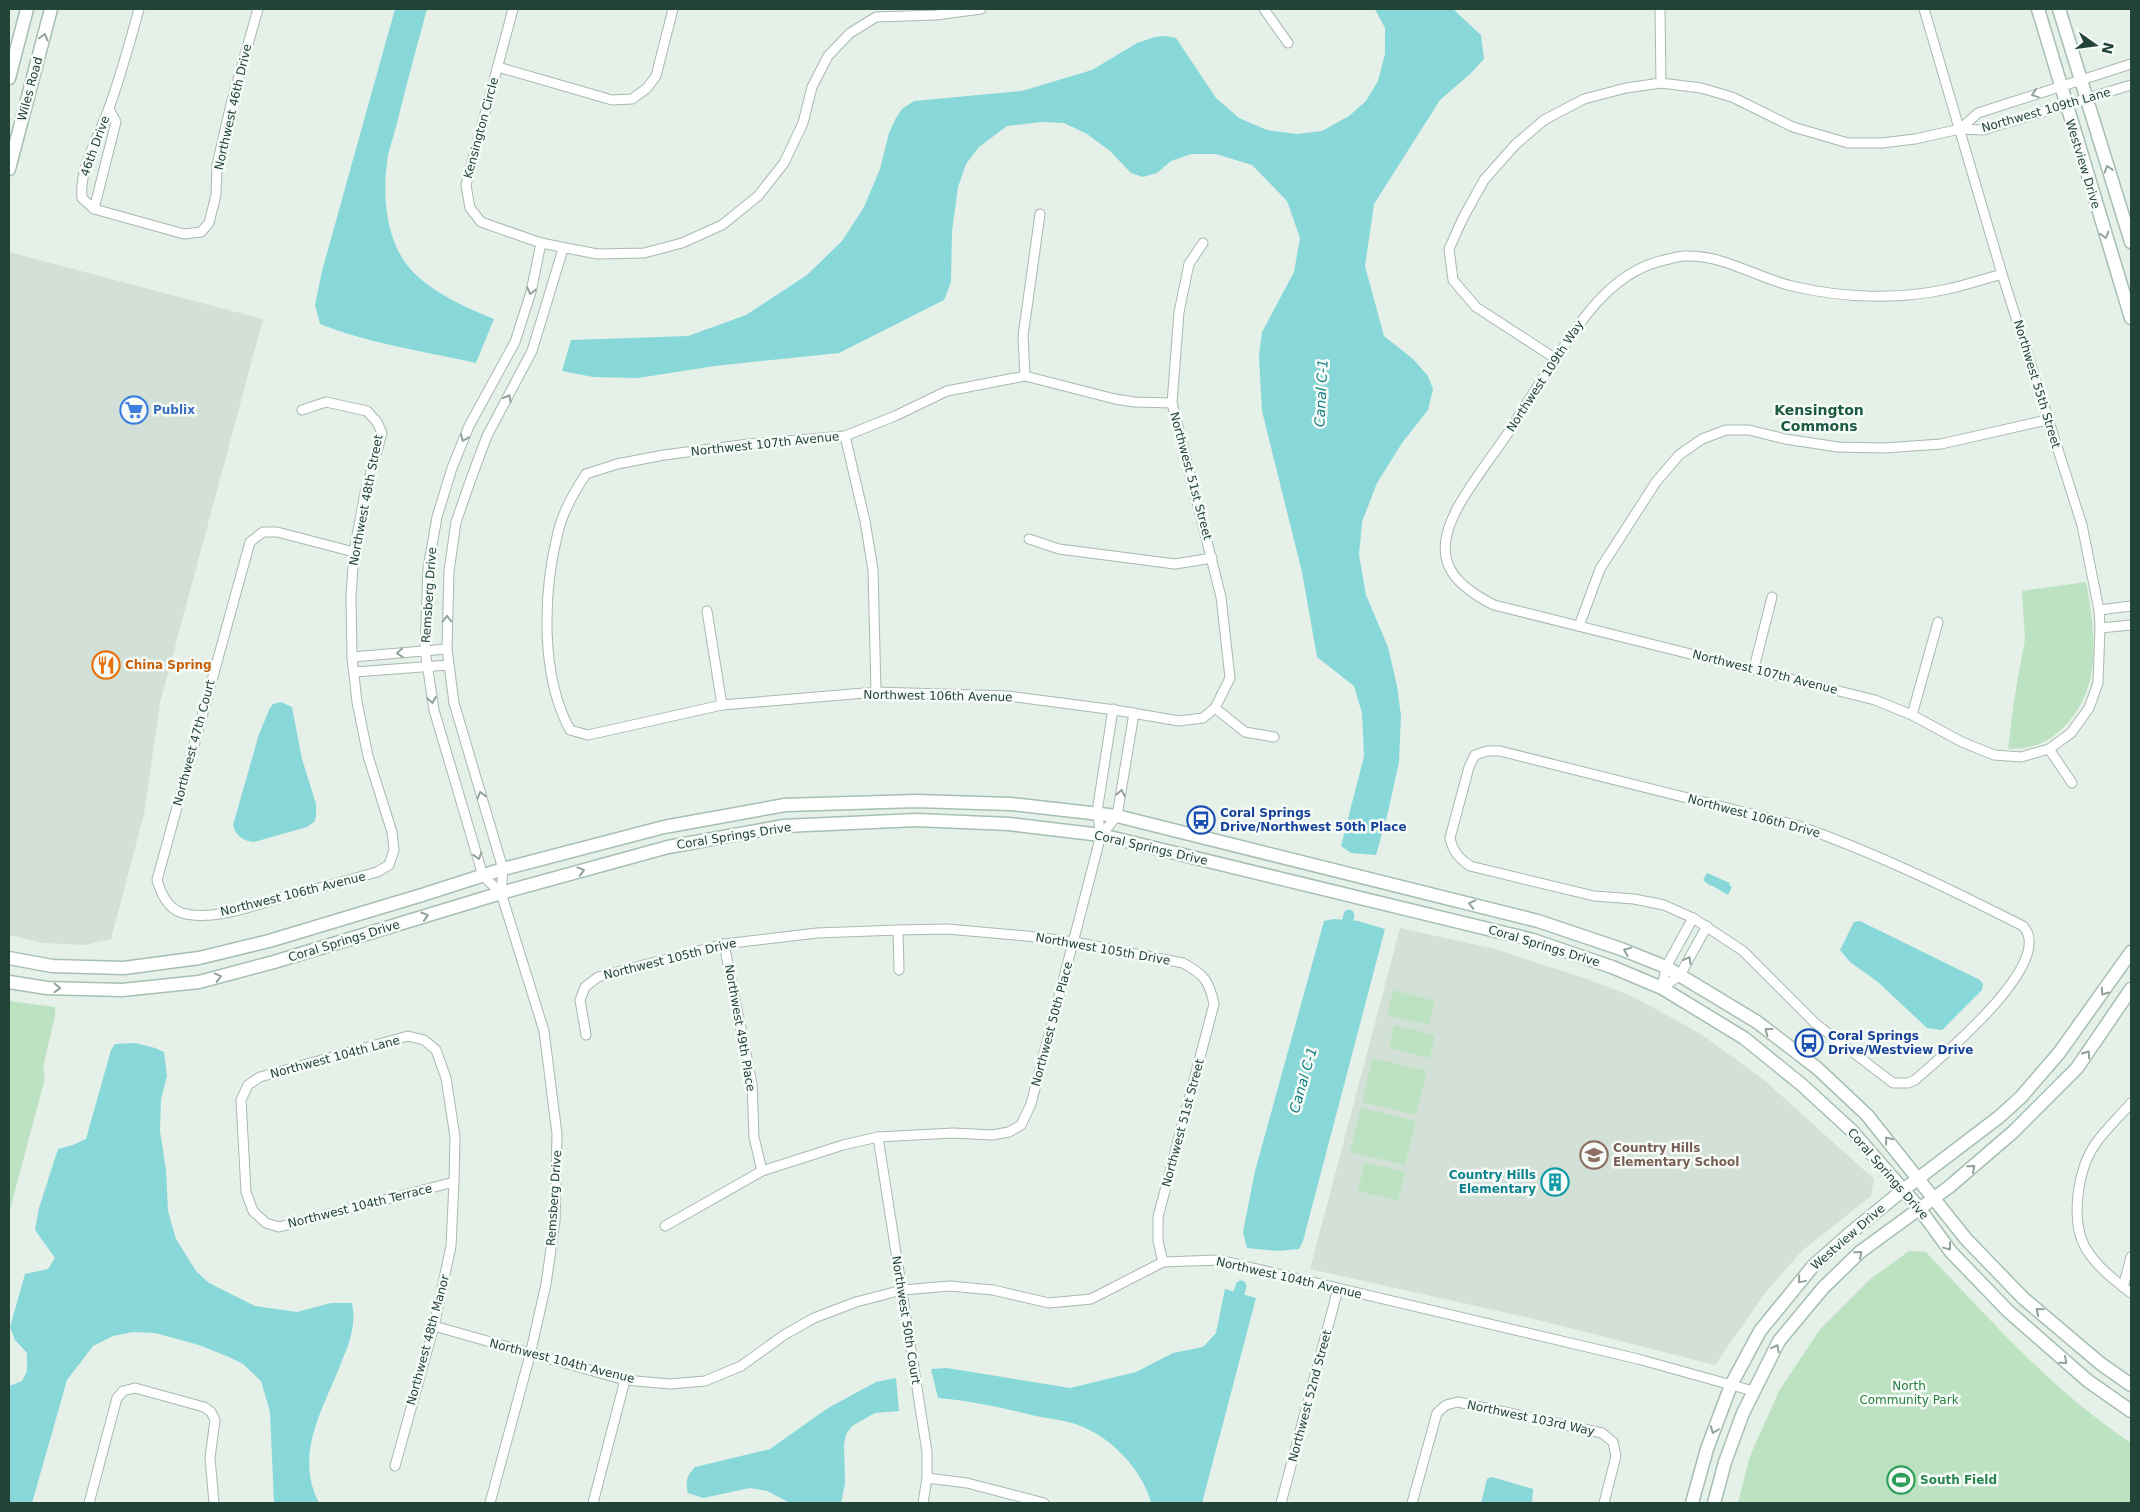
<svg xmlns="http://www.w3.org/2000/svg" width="2140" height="1512" font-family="'DejaVu Sans',sans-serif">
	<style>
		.built { fill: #d3e0d8 }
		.green { fill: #bce2c1 }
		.water { fill: #88d8d9 }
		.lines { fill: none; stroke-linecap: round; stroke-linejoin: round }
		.canal { stroke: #88d8d9; stroke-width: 11 }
		.street-casing { stroke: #a7b9b0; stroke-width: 11 }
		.secondary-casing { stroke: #a5bfb2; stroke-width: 15 }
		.street { stroke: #fff; stroke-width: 9 }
		.secondary { stroke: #fff; stroke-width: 12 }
		.oneway { stroke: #90a29a }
		.labels { text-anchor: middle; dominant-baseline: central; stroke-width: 5; stroke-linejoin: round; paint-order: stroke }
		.street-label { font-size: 12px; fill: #224436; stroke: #f6fbf8 }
		.shop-label { font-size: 12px; font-weight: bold; fill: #366cbe; stroke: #f6fbf8; text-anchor: start }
		.food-label { font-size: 12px; font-weight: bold; fill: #c56008; stroke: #f6fbf8; text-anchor: start }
		.transit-label { font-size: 12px; font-weight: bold; fill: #164399; stroke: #f6fbf8; text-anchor: start }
		.education-label { font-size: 12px; font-weight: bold; fill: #785e54; stroke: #f6fbf8; text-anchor: start }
		.culture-label { font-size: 12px; font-weight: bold; fill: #0d838f; stroke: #f6fbf8; text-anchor: end }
		.park-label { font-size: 12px; fill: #277f3c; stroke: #f6fbf8 }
		.leisure-label { font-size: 12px; font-weight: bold; fill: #27864d; stroke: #f6fbf8; text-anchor: start }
		.water-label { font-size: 14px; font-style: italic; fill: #147f81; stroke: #f6fbf8 }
		.neighbourhood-label { font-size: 14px; font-weight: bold; fill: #1b5941; stroke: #f6fbf8 }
	</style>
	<rect width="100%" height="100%" fill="#e5f0e9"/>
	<g class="built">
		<polygon points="9,252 263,319 160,703 144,814 111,939 85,945 43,943 9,935"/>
		<polygon points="1400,928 1495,949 1587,979 1634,997 1701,1034 1764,1080 1874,1179 1871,1196 1803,1250 1765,1293 1715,1365 1538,1320 1310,1269"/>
	</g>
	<g class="green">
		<path d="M2086,582C2095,631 2103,685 2066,725C2048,743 2033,749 2008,749L2014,700L2025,639L2022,591Z"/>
		<polygon points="1393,990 1435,1001 1429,1025 1387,1015"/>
		<polygon points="9,1001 55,1007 55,1016 43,1067 45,1078 9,1213"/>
		<polygon points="1394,1025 1435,1035 1430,1058 1389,1048"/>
		<polygon points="1373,1058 1427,1071 1416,1115 1362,1102"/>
		<polygon points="1361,1108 1416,1121 1405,1165 1350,1152"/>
		<polygon points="1365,1162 1405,1172 1398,1201 1358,1191"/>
		<path d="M1909,1251L1926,1252C1990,1320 2053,1391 2131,1443V1503H1738L1750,1456L1779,1391L1821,1328L1869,1280Z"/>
	</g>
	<g class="water">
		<path d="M395,9H427C417,46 407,82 398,119C395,134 388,149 387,163C382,200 387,247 415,274C437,295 467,308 494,319L476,363C424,351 370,344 320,324L315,305L322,271Z"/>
		<polygon points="1375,9 1453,9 1481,35 1484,59 1470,74 1440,100 1374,204 1365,266 1384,336 1413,359 1428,376 1433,389 1428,410 1402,443 1377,483 1362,522 1359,555 1366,595 1388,647 1397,686 1401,716 1399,762 1388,812 1376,855 1351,853 1341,846 1364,756 1362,713 1354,686 1317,657 1302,572 1262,411 1259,356 1262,332 1294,272 1300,238 1287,201 1252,165 1216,154 1191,154 1171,161 1157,173 1143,177 1131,173 1110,151 1087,134 1064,123 1041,122 1007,126 979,147 966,164 958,187 952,231 951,282 944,300 839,353 715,366 638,378 593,377 562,371 571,340 688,336 746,315 807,275 842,241 864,207 880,169 889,133 896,118 902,109 914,101 1022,91 1092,70 1137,43 1155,37 1166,36 1176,38 1216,98 1239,118 1267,130 1297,134 1322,131 1349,116 1366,101 1378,81 1385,54 1385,28"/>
		<path d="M281,702L292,707L302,759L316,804V817L314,822L307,827L254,842C243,841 236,836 233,825L259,734L270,708L273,704Z"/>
		<polygon points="1707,873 1730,883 1729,885 1732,887 1728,895 1711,885 1710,886 1703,880"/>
		<polygon points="1334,919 1358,921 1385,929 1303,1241 1299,1249 1278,1251 1247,1248 1243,1232 1255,1171 1324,921"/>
		<polygon points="1860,921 1980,980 1983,984 1982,990 1942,1030 1927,1028 1878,982 1850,962 1840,950 1854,922"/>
		<path d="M135,1043L155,1048L164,1052L167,1076L161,1099L160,1131L166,1170L168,1211L176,1239L196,1271L209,1283L255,1306L297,1312L331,1303H352C356,1322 351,1340 343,1358C325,1407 293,1452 319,1503H274L270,1412L261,1381L243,1364L229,1357L199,1345L155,1333L133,1332L113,1336L93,1346L67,1380L32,1503H9V1386L22,1381L27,1371V1353L15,1340L10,1327L25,1274L48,1269L55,1258L35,1230L39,1208L58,1149L73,1145L86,1139L111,1050L115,1044Z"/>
		<path d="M1225,1289L1256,1298L1202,1503H1151C1143,1470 1110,1436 1078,1425C1065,1420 1050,1419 1036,1416C1004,1408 972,1401 938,1398L931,1369L947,1368L1070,1388L1136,1372L1173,1353L1203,1347L1216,1333Z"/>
		<path d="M896,1378L899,1411L875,1413L852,1426L846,1434L844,1445L845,1484L841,1503H790L767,1491L750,1488L703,1498L688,1493C685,1481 687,1476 695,1467L770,1449L828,1408L876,1382Z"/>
		<polygon points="1492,1477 1533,1489 1532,1503 1481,1503 1487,1479"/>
	</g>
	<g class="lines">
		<g class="canal">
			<polyline points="1344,935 1349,915"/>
			<polyline points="1235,1306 1241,1286"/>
		</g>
		<g class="street-casing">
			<g id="street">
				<path d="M139,9C130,42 121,75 109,108C99,136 79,168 82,198L94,209L184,234L201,232L209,223L216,195L217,165L231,104L258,9"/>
				<polyline points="513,9 466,185 470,208 481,222 541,243 597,254 644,253 682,243 722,225 758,196 784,163 803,123 812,87 828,56 850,33 876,17 936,15 981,9"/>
				<polyline points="1264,9 1288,43"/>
				<polyline points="1660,9 1661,83"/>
				<path d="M1924,9L2002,274L2082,525L2099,610L2100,628L2098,683L2089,708L2071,733L2049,749L2021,757L1994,755L1962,742L1912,715L1875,700L1494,605C1448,582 1431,556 1458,507C1473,480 1495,453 1512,427C1525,406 1539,384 1553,363C1582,319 1613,269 1669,259C1675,258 1682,255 1689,256C1725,256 1758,278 1792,286C1842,298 1898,300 1948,289C1966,285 1984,279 2002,274"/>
				<polyline points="498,67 612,100 632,99 647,88 656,76 673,9"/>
				<polyline points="1960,129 1978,113 2131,64"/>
				<polyline points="94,209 116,122 109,109"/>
				<polyline points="1556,359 1476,307 1453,280 1449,249 1463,218 1484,180 1515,145 1544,120 1584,99 1626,88 1661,83 1701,88 1732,97 1793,127 1848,143 1882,143 1915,139 1960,129 1983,130 2131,85"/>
				<polyline points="1025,376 1023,336 1040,214"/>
				<path d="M1172,403L1134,402L1115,399L1025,376L947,391L895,416L845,436L749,444L664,455L617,464L586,474C574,492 563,511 558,532C543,592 540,675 570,730L588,735L722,705L876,692L1008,696L1115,710L1179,721L1203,718L1215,708L1230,678L1221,597L1172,403L1179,312L1189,264L1203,243"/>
				<path d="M302,410L326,402L367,411L377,422L382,433L365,493L354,552L351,597L352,657L357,702L368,756L392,832L394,850L389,865L377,872C346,881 315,889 284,897C255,905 211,922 182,913C167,908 161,893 157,880L250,542L263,532H277L354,552"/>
				<polyline points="845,436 865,521 873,570 876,692"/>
				<polyline points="1029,539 1059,549 1175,564 1212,558"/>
				<polyline points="2099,610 2131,606"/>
				<polyline points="707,611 722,705"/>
				<polyline points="1579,626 1600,569 1656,482 1679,455 1702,439 1726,430 1749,430 1785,439 1838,447 1884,448 1941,444 2047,420"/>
				<polyline points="2100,628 2131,625"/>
				<polyline points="352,657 447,649"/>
				<polyline points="1754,668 1772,597"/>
				<polyline points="354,672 449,665"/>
				<polyline points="1215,708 1245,732 1274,737"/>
				<polyline points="1912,715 1938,622"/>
				<polyline points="2049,749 2072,783"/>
				<path d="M1487,751H1500L1799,826C1876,853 1950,889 2023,926C2057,962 1941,1057 1915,1080L1908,1083H1893L1815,1023L1743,951L1693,918L1664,905L1634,899L1594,896L1470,866C1459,858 1453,852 1450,838L1469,767L1475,755Z"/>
				<polyline points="1101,835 1117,816 1134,713"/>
				<polyline points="501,893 483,876 434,710 425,650 428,568 437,517 452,468 469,426 515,342 531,292 541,243"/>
				<path d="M898,930L947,929L1027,936L1074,942L1183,963C1205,975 1209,981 1214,1004L1158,1217V1241L1163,1262"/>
				<polyline points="724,944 752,1084 754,1137 762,1171"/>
				<polyline points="1662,988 1680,975 1707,926"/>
				<polyline points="1662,988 1666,967 1693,918"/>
				<polyline points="586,1035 580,1000 585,987 598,977 724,944 817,933 898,930 899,970"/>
				<path d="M2131,1103C2120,1116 2106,1129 2096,1143C2078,1168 2070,1219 2085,1247C2096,1266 2114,1280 2131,1293"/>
				<polyline points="878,1137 927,1452 927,1478 923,1503"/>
				<polyline points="665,1226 762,1171 843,1145 878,1137 953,1133 992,1135 1009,1132 1021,1125 1031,1104 1101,835 1097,812 1113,709"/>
				<polyline points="2123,1287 2131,1257"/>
				<polyline points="434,1326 625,1380 670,1384 705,1381 741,1366 784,1335 814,1318 856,1302 902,1290 950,1286 993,1290 1049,1303 1091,1299 1163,1262 1219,1260 1638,1359 1753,1391"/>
				<polyline points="395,1466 434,1326 451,1246 454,1182 455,1137 446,1078 436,1050 424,1040 408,1036 260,1077 248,1085 241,1100 246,1192 253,1211 266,1223 279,1227 454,1182"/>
				<polyline points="927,1478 967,1483 1044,1503"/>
				<polyline points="89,1503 117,1398 123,1391 135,1388 204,1407 211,1412 215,1420 210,1458 214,1503"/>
				<polyline points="490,1503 530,1355 546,1284 555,1221 557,1134 544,1031 501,893 503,869 454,703 447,649 449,571 456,522 472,476 487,436 532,351 563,249"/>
				<polyline points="593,1503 625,1380"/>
				<polyline points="1281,1503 1338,1289"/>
				<polyline points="1412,1503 1437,1413 1446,1405 1458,1402 1602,1433 1613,1442 1616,1456 1604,1503"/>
			</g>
		</g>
		<g class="secondary-casing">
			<g id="secondary">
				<polyline points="2038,9 2131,318"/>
				<polyline points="2059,9 2131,242"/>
				<polyline points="9,78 27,9"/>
				<polyline points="9,169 51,9"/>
				<polyline points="9,958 52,966 124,968 199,958 269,941 422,895 503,869 664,827 785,805 916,801 1011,804 1117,816 1538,921 1621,949 1666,967 1757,1022 1817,1068 1867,1115 1966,1239 2023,1298 2101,1364 2131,1385"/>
				<polyline points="9,982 47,988 122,990 199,982 274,962 501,893 668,847 784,826 917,820 1009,824 1101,835 1533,940 1612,967 1662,988 1744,1038 1802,1085 1851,1130 1919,1208 1951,1252 2008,1311 2088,1381 2131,1411"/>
				<polyline points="1692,1503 1707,1449 1731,1385 1760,1331 1813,1266 1848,1235 1903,1190 1999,1117 2021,1097 2059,1053 2131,952"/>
				<polyline points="1714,1503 1725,1462 1743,1413 1779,1341 1823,1288 1860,1252 1949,1187 2013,1132 2077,1068 2131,989"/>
			</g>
		</g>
		<use href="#street" class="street"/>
		<use href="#secondary" class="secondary"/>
	</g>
	<defs><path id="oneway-chevron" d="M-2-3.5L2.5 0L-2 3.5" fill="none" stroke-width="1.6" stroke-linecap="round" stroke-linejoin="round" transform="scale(1.25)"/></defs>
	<g class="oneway">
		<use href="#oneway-chevron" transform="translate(44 37) rotate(-75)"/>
		<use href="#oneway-chevron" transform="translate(2035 94) rotate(162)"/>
		<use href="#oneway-chevron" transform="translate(2108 169) rotate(-108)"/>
		<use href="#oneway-chevron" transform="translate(2105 235) rotate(73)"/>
		<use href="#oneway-chevron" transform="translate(531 291) rotate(104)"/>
		<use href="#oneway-chevron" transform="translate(508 398) rotate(-62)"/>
		<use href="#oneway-chevron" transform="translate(464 438) rotate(113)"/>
		<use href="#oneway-chevron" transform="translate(447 619) rotate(-90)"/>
		<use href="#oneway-chevron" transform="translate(400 653) rotate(175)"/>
		<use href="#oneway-chevron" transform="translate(432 700) rotate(81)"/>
		<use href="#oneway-chevron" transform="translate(1121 793) rotate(-80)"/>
		<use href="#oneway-chevron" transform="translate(481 795) rotate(-106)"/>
		<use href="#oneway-chevron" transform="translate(478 856) rotate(73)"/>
		<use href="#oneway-chevron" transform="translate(581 871) rotate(-15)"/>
		<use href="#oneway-chevron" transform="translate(1472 904) rotate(-166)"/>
		<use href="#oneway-chevron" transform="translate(425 916) rotate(-17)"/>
		<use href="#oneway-chevron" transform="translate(1627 951) rotate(-158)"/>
		<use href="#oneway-chevron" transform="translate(1688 960) rotate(-61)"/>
		<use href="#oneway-chevron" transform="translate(218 977) rotate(-15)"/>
		<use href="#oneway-chevron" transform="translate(57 988) rotate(2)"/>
		<use href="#oneway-chevron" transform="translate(2104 992) rotate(125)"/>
		<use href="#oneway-chevron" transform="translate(1768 1031) rotate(-143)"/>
		<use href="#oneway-chevron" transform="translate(2087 1054) rotate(-55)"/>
		<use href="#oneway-chevron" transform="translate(1888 1140) rotate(-129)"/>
		<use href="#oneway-chevron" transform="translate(1972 1168) rotate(-41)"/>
		<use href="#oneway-chevron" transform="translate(1948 1247) rotate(53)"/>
		<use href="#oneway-chevron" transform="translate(1859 1254) rotate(-41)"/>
		<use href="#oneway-chevron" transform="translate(1801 1280) rotate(130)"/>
		<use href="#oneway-chevron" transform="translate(2039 1311) rotate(-140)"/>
		<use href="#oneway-chevron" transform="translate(1776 1348) rotate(-62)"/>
		<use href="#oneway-chevron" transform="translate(2064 1361) rotate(41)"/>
		<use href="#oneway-chevron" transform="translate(1714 1430) rotate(111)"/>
	</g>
	<defs>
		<g id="supermarket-ring" transform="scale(1.4375)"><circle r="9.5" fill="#f6fbf8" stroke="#3f7fe0" stroke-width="1.5"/><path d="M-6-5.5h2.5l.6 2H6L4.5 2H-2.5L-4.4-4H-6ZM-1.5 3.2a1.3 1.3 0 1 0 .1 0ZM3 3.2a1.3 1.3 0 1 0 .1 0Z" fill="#3f7fe0"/></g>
		<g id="restaurant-ring" transform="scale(1.4375)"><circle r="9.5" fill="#f6fbf8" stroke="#e8710a" stroke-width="1.5"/><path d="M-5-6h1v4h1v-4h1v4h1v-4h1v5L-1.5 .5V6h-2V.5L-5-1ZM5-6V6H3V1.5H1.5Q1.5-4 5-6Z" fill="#e8710a"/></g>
		<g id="bus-ring" transform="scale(1.4375)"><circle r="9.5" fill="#f6fbf8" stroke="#1a4fb4" stroke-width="1.5"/><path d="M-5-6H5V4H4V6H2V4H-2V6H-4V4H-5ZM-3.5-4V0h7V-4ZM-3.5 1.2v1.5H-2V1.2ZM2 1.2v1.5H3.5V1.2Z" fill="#1a4fb4"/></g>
		<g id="school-ring" transform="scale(1.4375)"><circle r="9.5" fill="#f6fbf8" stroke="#8d6e63" stroke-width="1.5"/><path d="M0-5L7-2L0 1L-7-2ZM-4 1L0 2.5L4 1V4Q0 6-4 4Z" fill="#8d6e63"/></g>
		<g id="building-ring" transform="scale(1.4375)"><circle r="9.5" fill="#f6fbf8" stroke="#0f9aa8" stroke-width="1.5"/><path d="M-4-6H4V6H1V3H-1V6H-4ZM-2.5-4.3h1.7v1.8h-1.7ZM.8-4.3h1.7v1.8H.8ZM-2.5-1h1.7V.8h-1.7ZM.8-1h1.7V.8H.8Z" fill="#0f9aa8"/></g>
		<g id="stadium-ring" transform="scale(1.4375)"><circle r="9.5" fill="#f6fbf8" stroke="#2e9e5b" stroke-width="1.5"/><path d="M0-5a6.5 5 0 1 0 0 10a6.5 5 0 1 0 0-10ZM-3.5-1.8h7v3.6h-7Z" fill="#2e9e5b"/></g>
	</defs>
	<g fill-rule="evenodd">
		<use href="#supermarket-ring" x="134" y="410"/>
		<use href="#restaurant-ring" x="106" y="665"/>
		<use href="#bus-ring" x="1201" y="820"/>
		<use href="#bus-ring" x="1809" y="1043"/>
		<use href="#school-ring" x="1594" y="1155"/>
		<use href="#building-ring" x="1555" y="1182"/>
		<use href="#stadium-ring" x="1901" y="1480"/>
	</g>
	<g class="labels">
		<g class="street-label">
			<text transform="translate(30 89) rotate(-75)">Wiles Road</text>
			<text transform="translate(233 107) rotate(-77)">Northwest 46th Drive</text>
			<text transform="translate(2046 110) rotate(-16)">Northwest 109th Lane</text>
			<text transform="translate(481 128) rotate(-75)">Kensington Circle</text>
			<text transform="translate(95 146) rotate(-70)">46th Drive</text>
			<text transform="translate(2083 164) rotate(73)">Westview Drive</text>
			<text transform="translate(1545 376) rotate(-57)">Northwest 109th Way</text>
			<text transform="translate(2037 384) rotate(73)">Northwest 55th Street</text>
			<text transform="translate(765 444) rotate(-6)">Northwest 107th Avenue</text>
			<text transform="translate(1191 476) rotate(75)">Northwest 51st Street</text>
			<text transform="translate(366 500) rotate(-79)">Northwest 48th Street</text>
			<text transform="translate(429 595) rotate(-86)">Remsberg Drive</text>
			<text transform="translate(1765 672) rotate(14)">Northwest 107th Avenue</text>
			<text transform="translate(938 696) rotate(1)">Northwest 106th Avenue</text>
			<text transform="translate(194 743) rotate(-75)">Northwest 47th Court</text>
			<text transform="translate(1754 816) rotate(15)">Northwest 106th Drive</text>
			<text transform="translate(734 836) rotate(-9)">Coral Springs Drive</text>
			<text transform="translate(1151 848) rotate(13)">Coral Springs Drive</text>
			<text transform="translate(293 894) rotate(-14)">Northwest 106th Avenue</text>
			<text transform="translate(344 941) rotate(-17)">Coral Springs Drive</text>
			<text transform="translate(1544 946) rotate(17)">Coral Springs Drive</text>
			<text transform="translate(1103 949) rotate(10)">Northwest 105th Drive</text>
			<text transform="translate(670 959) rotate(-14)">Northwest 105th Drive</text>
			<text transform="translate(1052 1024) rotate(-75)">Northwest 50th Place</text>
			<text transform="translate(740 1028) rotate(80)">Northwest 49th Place</text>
			<text transform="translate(335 1057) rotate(-15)">Northwest 104th Lane</text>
			<text transform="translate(1183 1123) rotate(-75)">Northwest 51st Street</text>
			<text transform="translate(1888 1174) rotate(49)">Coral Springs Drive</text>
			<text transform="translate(554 1198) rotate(-86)">Remsberg Drive</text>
			<text transform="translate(360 1206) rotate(-14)">Northwest 104th Terrace</text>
			<text transform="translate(1848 1237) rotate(-41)">Westview Drive</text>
			<text transform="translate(1289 1278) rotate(13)">Northwest 104th Avenue</text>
			<text transform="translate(906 1320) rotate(81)">Northwest 50th Court</text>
			<text transform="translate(428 1340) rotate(-75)">Northwest 48th Manor</text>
			<text transform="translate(562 1361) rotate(14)">Northwest 104th Avenue</text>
			<text transform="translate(1310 1396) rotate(-75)">Northwest 52nd Street</text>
			<text transform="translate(1531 1418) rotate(12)">Northwest 103rd Way</text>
		</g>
		<g class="shop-label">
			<text x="153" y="410">Publix</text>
		</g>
		<g class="food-label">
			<text x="125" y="665">China Spring</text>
		</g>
		<g class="transit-label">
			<text x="1220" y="813">Coral Springs<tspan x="1220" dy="14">Drive/Northwest 50th Place</tspan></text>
			<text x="1828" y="1036">Coral Springs<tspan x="1828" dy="14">Drive/Westview Drive</tspan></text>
		</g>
		<g class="education-label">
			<text x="1613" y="1148">Country Hills<tspan x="1613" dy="14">Elementary School</tspan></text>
		</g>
		<g class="culture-label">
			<text x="1536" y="1175">Country Hills<tspan x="1536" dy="14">Elementary</tspan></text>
		</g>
		<g class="park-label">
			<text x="1909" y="1386">North<tspan x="1909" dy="14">Community Park</tspan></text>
		</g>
		<g class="leisure-label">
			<text x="1920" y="1480">South Field</text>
		</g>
		<g class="water-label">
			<text transform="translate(1321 393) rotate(-87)">Canal C-1</text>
			<text transform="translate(1303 1080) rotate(-74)">Canal C-1</text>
		</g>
		<g class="neighbourhood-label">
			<text x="1819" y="410">Kensington<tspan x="1819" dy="16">Commons</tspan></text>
		</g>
	</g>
	<rect width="2140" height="1512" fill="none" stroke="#224436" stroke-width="20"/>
	<g transform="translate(2095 45) rotate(104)" stroke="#f6fbf8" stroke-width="4" paint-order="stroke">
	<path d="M0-4L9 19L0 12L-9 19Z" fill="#224436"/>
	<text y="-8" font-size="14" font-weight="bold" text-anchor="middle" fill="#224436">N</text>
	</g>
</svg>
